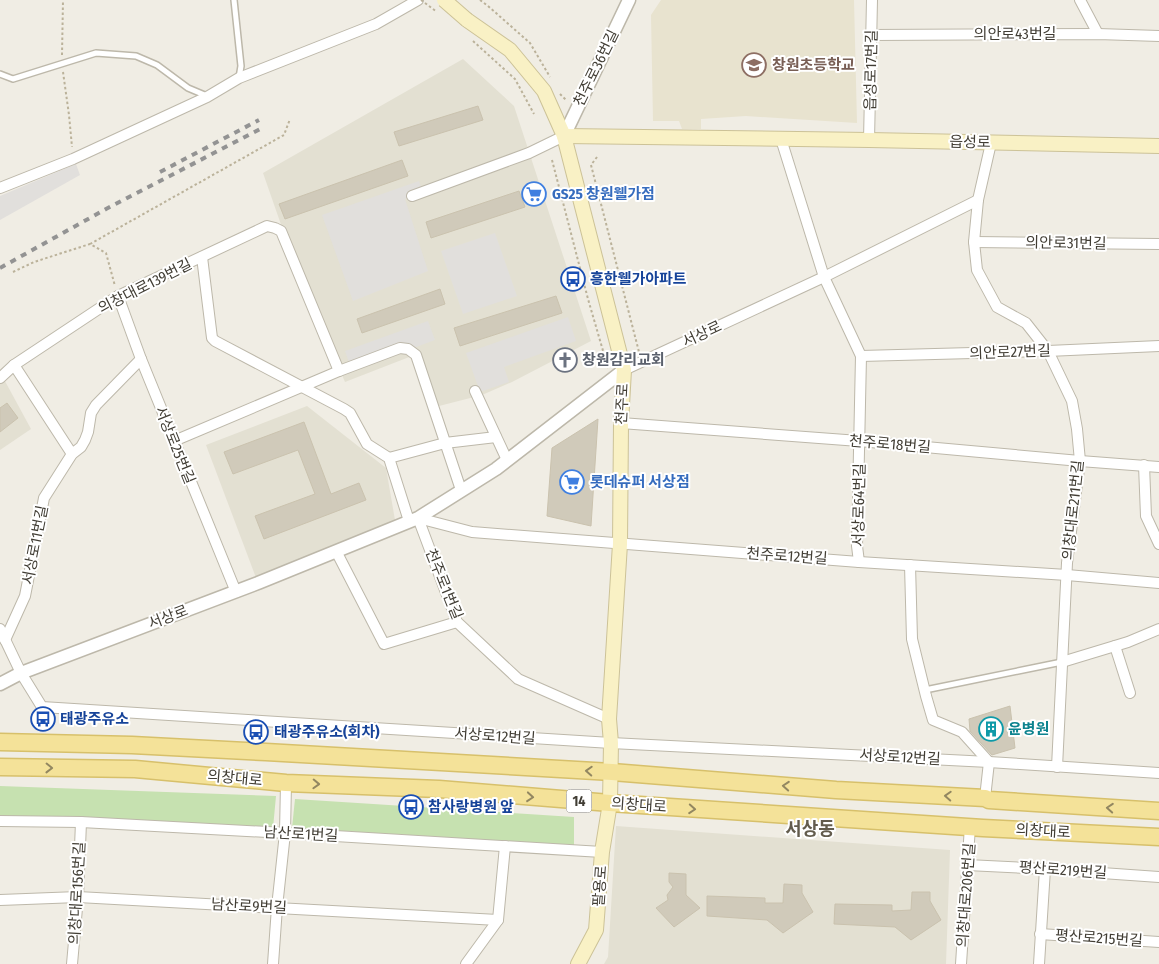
<svg xmlns="http://www.w3.org/2000/svg" width="1159" height="964" font-family="'Fira Sans Condensed','Noto Sans KR',sans-serif">
	<style>
		.residential { fill: #e3e0d2 }
		.education { fill: #e8e3cf }
		.green { fill: #c6e1b0 }
		.parking { fill: #e1dfdc }
		.building { fill: #d0caba; stroke: #cac2ae }
		.lines { fill: none; stroke-linecap: round; stroke-linejoin: round }
		.service-casing { stroke: #bdb8aa; stroke-width: 8 }
		.minor-casing { stroke: #bdb8aa; stroke-width: 12 }
		.tertiary-casing { stroke: #bdb8aa; stroke-width: 15 }
		.secondary-casing { stroke: #ccc297; stroke-width: 16 }
		.primary-casing { stroke: #d7c06b; stroke-width: 19 }
		.path { stroke: #bbb29a; stroke-width: 2; stroke-dasharray: 2.5 2.5; stroke-linecap: butt }
		.service { stroke: #fff; stroke-width: 5 }
		.minor { stroke: #fff; stroke-width: 10 }
		.tertiary { stroke: #fff; stroke-width: 12 }
		.secondary { stroke: #f9f1c5; stroke-width: 14 }
		.primary { stroke: #f4e299; stroke-width: 16 }
		.rail { stroke: #939393; stroke-width: 4; stroke-dasharray: 6 6; stroke-linecap: butt }
		.secondary-bridge-casing { stroke: #ccc297; stroke-width: 16; stroke-linecap: butt }
		.path-bridge { stroke: #bbb29a; stroke-width: 2; stroke-dasharray: 2.5 2.5; stroke-linecap: butt }
		.secondary-bridge { stroke: #f9f1c5; stroke-width: 14 }
		.oneway { stroke: #928761 }
		.labels { text-anchor: middle; dominant-baseline: central; stroke-width: 4; stroke-linejoin: round; paint-order: stroke }
		.shield { fill: #fff; stroke: #7a7771; stroke-width: 1 }
		.shield-label { font-size: 14px; font-weight: bold; fill: #413d34 }
		.street-label { font-size: 15px; fill: #413d34; stroke: #fff }
		.education-label { font-size: 15px; font-weight: bold; fill: #785e54; stroke: #fff; text-anchor: start }
		.shop-label { font-size: 15px; font-weight: bold; fill: #366cbe; stroke: #fff; text-anchor: start }
		.transit-label { font-size: 15px; font-weight: bold; fill: #164399; stroke: #fff; text-anchor: start }
		.worship-label { font-size: 15px; font-weight: bold; fill: #5b616d; stroke: #fff; text-anchor: start }
		.culture-label { font-size: 15px; font-weight: bold; fill: #0d838f; stroke: #fff; text-anchor: start }
		.quarter-label { font-size: 18px; font-weight: bold; fill: #635c4d; stroke: #fff }
	</style>
	<rect width="100%" height="100%" fill="#f0ede4"/>
	<g class="residential">
		<polygon points="463,59 514,106 591,341 512,382 482,395 439,406 417,354 345,382 300,279 263,173"/>
		<polygon points="0,372 31,429 0,450"/>
		<polygon points="307,406 386,468 396,526 258,583 206,445"/>
		<polygon points="616,826 950,850 946,964 604,964 608,957"/>
	</g>
	<polygon class="education" points="661,0 854,0 857,123 746,116 701,119 701,129 682,129 679,121 653,121 651,15"/>
	<g class="green">
		<polygon points="0,786 276,796 273,828 85,817 0,816"/>
		<polygon points="295,799 574,817 574,845 292,828"/>
	</g>
	<g class="parking">
		<polygon points="76,164 80,175 0,220 0,196"/>
		<polygon points="419,181 423,193 405,199 428,271 353,301 322,215"/>
		<polygon points="495,233 517,296 463,314 441,251"/>
		<polygon points="568,317 576,341 504,367 509,382 480,392 466,353"/>
		<polygon points="428,321 435,340 352,371 345,351"/>
	</g>
	<g class="building">
		<polygon points="478,106 483,120 399,146 394,132"/>
		<polygon points="402,160 408,176 285,219 279,204"/>
		<polygon points="519,191 525,207 431,238 426,222"/>
		<polygon points="440,289 445,304 362,333 357,319"/>
		<polygon points="556,296 562,313 460,346 454,328"/>
		<polygon points="7,403 18,418 0,432 0,408"/>
		<polygon points="598,419 591,526 547,516 552,448"/>
		<polygon points="304,422 331,494 359,483 366,500 264,539 255,516 315,494 298,450 233,474 224,452"/>
		<polygon points="1010,706 1015,748 992,755 970,731 969,719"/>
		<polygon points="669,873 686,874 686,895 700,908 674,927 656,908 668,900 667,895 673,887 669,882"/>
		<polygon points="784,884 802,885 802,893 813,912 783,933 767,920 707,916 707,896 765,898 765,903 783,903"/>
		<polygon points="912,892 930,892 930,901 941,920 911,940 895,927 834,924 835,904 892,905 892,911 911,910"/>
	</g>
	<g class="lines">
		<g class="service-casing">
			<g id="service">
				<polyline points="234,0 241,66 239,78"/>
				<polyline points="0,74 13,79 96,53 136,56 157,65 188,88 207,96"/>
				<polyline points="925,690 1062,662"/>
			</g>
		</g>
		<g class="minor-casing">
			<g id="minor">
				<polyline points="1080,0 1098,34"/>
				<polyline points="871,35 1098,34 1159,36"/>
				<polyline points="781,139 824,277 861,356 857,546 859,562"/>
				<polyline points="869,140 872,0"/>
				<polyline points="991,143 978,200 974,242 977,270 997,307 1026,323 1048,351 1072,401 1077,429 1080,461 1067,563 1057,767"/>
				<polyline points="0,188 73,159 207,97 239,78 376,24 418,0"/>
				<polyline points="412,196 529,153 564,136"/>
				<polyline points="974,242 1159,244"/>
				<polyline points="202,257 212,338 215,341 344,409 350,413 367,444 389,458 409,521"/>
				<polyline points="118,296 141,359 236,592"/>
				<polyline points="861,356 1048,351 1159,346"/>
				<polyline points="14,365 72,454"/>
				<polyline points="624,370 824,277 978,200"/>
				<polyline points="0,378 14,365 118,296 267,226 275,228 281,231 339,371"/>
				<polyline points="475,391 507,460"/>
				<polyline points="621,423 859,441 1080,461 1159,467"/>
				<polyline points="174,441 339,371 400,348 408,349 416,355 461,490"/>
				<polyline points="389,458 445,443 496,437"/>
				<polyline points="1144,465 1146,516 1159,544"/>
				<polyline points="418,518 472,532 859,562 1067,575 1159,583"/>
				<polyline points="418,518 457,622 518,679 609,719"/>
				<polyline points="336,551 384,644 457,622"/>
				<polyline points="910,565 912,639 926,696 933,720 962,732 989,762 985,798"/>
				<polyline points="0,629 21,673 42,707 611,743 989,762 1159,773"/>
				<polyline points="5,640 25,596 44,498 72,454 81,447 85,440 88,432 91,413 96,405 141,359"/>
				<polyline points="1115,646 1130,693"/>
				<polyline points="1062,662 1128,642 1159,629"/>
				<polyline points="0,821 81,822 285,833 602,852"/>
				<polyline points="967,865 1045,869 1159,877"/>
				<polyline points="0,900 78,897 498,920"/>
				<polyline points="1040,934 1159,942"/>
				<polyline points="72,964 78,897 81,822"/>
				<polyline points="273,964 277,907 285,833 286,783"/>
				<polyline points="466,964 498,920 505,846"/>
				<polyline points="961,964 970,826"/>
				<polyline points="1039,964 1045,869"/>
			</g>
		</g>
		<g class="tertiary-casing">
			<g id="tertiary">
				<polyline points="564,136 629,0"/>
				<polyline points="0,684 21,673 258,583 418,518 496,469 624,370"/>
			</g>
		</g>
		<g class="secondary-casing">
			<g id="secondary">
				<polyline points="467,20 510,50 544,91 564,136 624,370 621,423 620,544 609,719 611,743 610,803 602,852 596,930 578,964"/>
				<polyline points="564,136 869,140 1159,146"/>
			</g>
		</g>
		<g class="primary-casing">
			<g id="primary">
				<polyline points="0,742 132,745 266,752 612,772 836,790 985,798 989,800 1159,811"/>
				<polyline points="0,767 135,769 286,783 439,789 610,803 983,828 1159,837"/>
			</g>
		</g>
		<g class="path">
			<polyline points="480,0 488,6 530,43 550,77"/>
			<polyline points="473,41 515,79 534,114"/>
			<polyline points="62,55 63,0"/>
			<polyline points="63,72 69,115 72,147"/>
			<polyline points="560,94 567,101"/>
			<polyline points="597,157 591,165 639,352"/>
			<polyline points="552,160 588,299 608,368"/>
			<polyline points="90,244 284,135 290,119"/>
			<polyline points="13,272 34,262 90,244 106,253 115,286"/>
		</g>
		<use href="#service" class="service"/>
		<use href="#minor" class="minor"/>
		<use href="#tertiary" class="tertiary"/>
		<use href="#secondary" class="secondary"/>
		<use href="#primary" class="primary"/>
		<g class="rail">
			<polyline points="160,172 259,120"/>
			<polyline points="0,268 106,209 264,127"/>
		</g>
		<g class="secondary-bridge-casing">
			<polyline id="secondary-bridge" points="444,0 467,20"/>
		</g>
		<polyline class="path-bridge" points="421,0 437,12"/>
		<use href="#secondary-bridge" class="secondary-bridge"/>
	</g>
	<defs><path id="oneway-chevron" d="M-2-3.5L2.5 0L-2 3.5" fill="none" stroke-width="1.6" stroke-linecap="round" stroke-linejoin="round" transform="scale(1.25)"/></defs>
	<g class="oneway">
		<use href="#oneway-chevron" transform="translate(49 768) rotate(1)"/>
		<use href="#oneway-chevron" transform="translate(589 771) rotate(-177)"/>
		<use href="#oneway-chevron" transform="translate(316 784) rotate(2)"/>
		<use href="#oneway-chevron" transform="translate(786 786) rotate(-176)"/>
		<use href="#oneway-chevron" transform="translate(948 796) rotate(-177)"/>
		<use href="#oneway-chevron" transform="translate(530 797) rotate(5)"/>
		<use href="#oneway-chevron" transform="translate(1110 808) rotate(-176)"/>
		<use href="#oneway-chevron" transform="translate(692 809) rotate(4)"/>
	</g>
	<defs>
		<g id="school-ring" transform="scale(1.25)"><circle r="9.5" fill="#fff" stroke="#8d6e63" stroke-width="1.5"/><path d="M0-5L7-2L0 1L-7-2ZM-4 1L0 2.5L4 1V4Q0 6-4 4Z" fill="#8d6e63"/></g>
		<g id="supermarket-ring" transform="scale(1.25)"><circle r="9.5" fill="#fff" stroke="#3f7fe0" stroke-width="1.5"/><path d="M-6-5.5h2.5l.6 2H6L4.5 2H-2.5L-4.4-4H-6ZM-1.5 3.2a1.3 1.3 0 1 0 .1 0ZM3 3.2a1.3 1.3 0 1 0 .1 0Z" fill="#3f7fe0"/></g>
		<g id="bus-ring" transform="scale(1.25)"><circle r="9.5" fill="#fff" stroke="#1a4fb4" stroke-width="1.5"/><path d="M-5-6H5V4H4V6H2V4H-2V6H-4V4H-5ZM-3.5-4V0h7V-4ZM-3.5 1.2v1.5H-2V1.2ZM2 1.2v1.5H3.5V1.2Z" fill="#1a4fb4"/></g>
		<g id="church-ring" transform="scale(1.25)"><circle r="9.5" fill="#fff" stroke="#6b7280" stroke-width="1.5"/><path d="M-1.2-6h2.4v3.5h3.3v2.4h-3.3V6h-2.4V-.1h-3.3v-2.4h3.3Z" fill="#6b7280"/></g>
		<g id="building-ring" transform="scale(1.25)"><circle r="9.5" fill="#fff" stroke="#0f9aa8" stroke-width="1.5"/><path d="M-4-6H4V6H1V3H-1V6H-4ZM-2.5-4.3h1.7v1.8h-1.7ZM.8-4.3h1.7v1.8H.8ZM-2.5-1h1.7V.8h-1.7ZM.8-1h1.7V.8H.8Z" fill="#0f9aa8"/></g>
	</defs>
	<g fill-rule="evenodd">
		<use href="#school-ring" x="754" y="65"/>
		<use href="#supermarket-ring" x="534" y="194"/>
		<use href="#bus-ring" x="573" y="279"/>
		<use href="#church-ring" x="565" y="360"/>
		<use href="#supermarket-ring" x="572" y="482"/>
		<use href="#bus-ring" x="43" y="719"/>
		<use href="#building-ring" x="991" y="729"/>
		<use href="#bus-ring" x="256" y="732"/>
		<use href="#bus-ring" x="411" y="807"/>
	</g>
	<g class="labels">
		<rect class="shield" x="566.5" y="789.5" width="25" height="23" rx="4"/>
		<g class="shield-label">
			<text x="579" y="801">14</text>
		</g>
		<g class="street-label">
			<text x="1015" y="34">의안로43번길</text>
			<text transform="translate(596 68) rotate(-64)">천주로36번길</text>
			<text transform="translate(871 70) rotate(-89)">읍성로17번길</text>
			<text transform="translate(970 142) rotate(1)">읍성로</text>
			<text transform="translate(1066 243) rotate(1)">의안로31번길</text>
			<text transform="translate(145 286) rotate(-27)">의창대로139번길</text>
			<text transform="translate(702 334) rotate(-25)">서상로</text>
			<text transform="translate(1010 352) rotate(-2)">의안로27번길</text>
			<text transform="translate(622 404) rotate(-87)">천주로</text>
			<text transform="translate(890 444) rotate(5)">천주로18번길</text>
			<text transform="translate(175 445) rotate(68)">서상로25번길</text>
			<text transform="translate(859 505) rotate(-89)">서상로64번길</text>
			<text transform="translate(1073 510) rotate(-84)">의창대로211번길</text>
			<text transform="translate(35 545) rotate(-79)">서상로11번길</text>
			<text transform="translate(787 556) rotate(4)">천주로12번길</text>
			<text transform="translate(444 584) rotate(68)">천주로1번길</text>
			<text transform="translate(168 617) rotate(-21)">서상로</text>
			<text transform="translate(495 736) rotate(4)">서상로12번길</text>
			<text transform="translate(900 757) rotate(3)">서상로12번길</text>
			<text transform="translate(235 778) rotate(5)">의창대로</text>
			<text transform="translate(639 805) rotate(4)">의창대로</text>
			<text transform="translate(1043 831) rotate(3)">의창대로</text>
			<text transform="translate(301 834) rotate(3)">남산로1번길</text>
			<text transform="translate(1063 870) rotate(4)">평산로219번길</text>
			<text transform="translate(600 886) rotate(-86)">팔용로</text>
			<text transform="translate(77 893) rotate(-87)">의창대로156번길</text>
			<text transform="translate(966 895) rotate(-86)">의창대로206번길</text>
			<text transform="translate(249 906) rotate(3)">남산로9번길</text>
			<text transform="translate(1099 938) rotate(4)">평산로215번길</text>
		</g>
		<g class="education-label">
			<text x="772" y="65">창원초등학교</text>
		</g>
		<g class="shop-label">
			<text x="552" y="194">GS25 창원웰가점</text>
			<text x="590" y="482">롯데슈퍼 서상점</text>
		</g>
		<g class="transit-label">
			<text x="590" y="279">흥한웰가아파트</text>
			<text x="60" y="719">태광주유소</text>
			<text x="274" y="732">태광주유소(회차)</text>
			<text x="428" y="807">참사랑병원 앞</text>
		</g>
		<g class="worship-label">
			<text x="582" y="360">창원감리교회</text>
		</g>
		<g class="culture-label">
			<text x="1008" y="729">윤병원</text>
		</g>
		<g class="quarter-label">
			<text x="810" y="829">서상동</text>
		</g>
	</g>
</svg>
